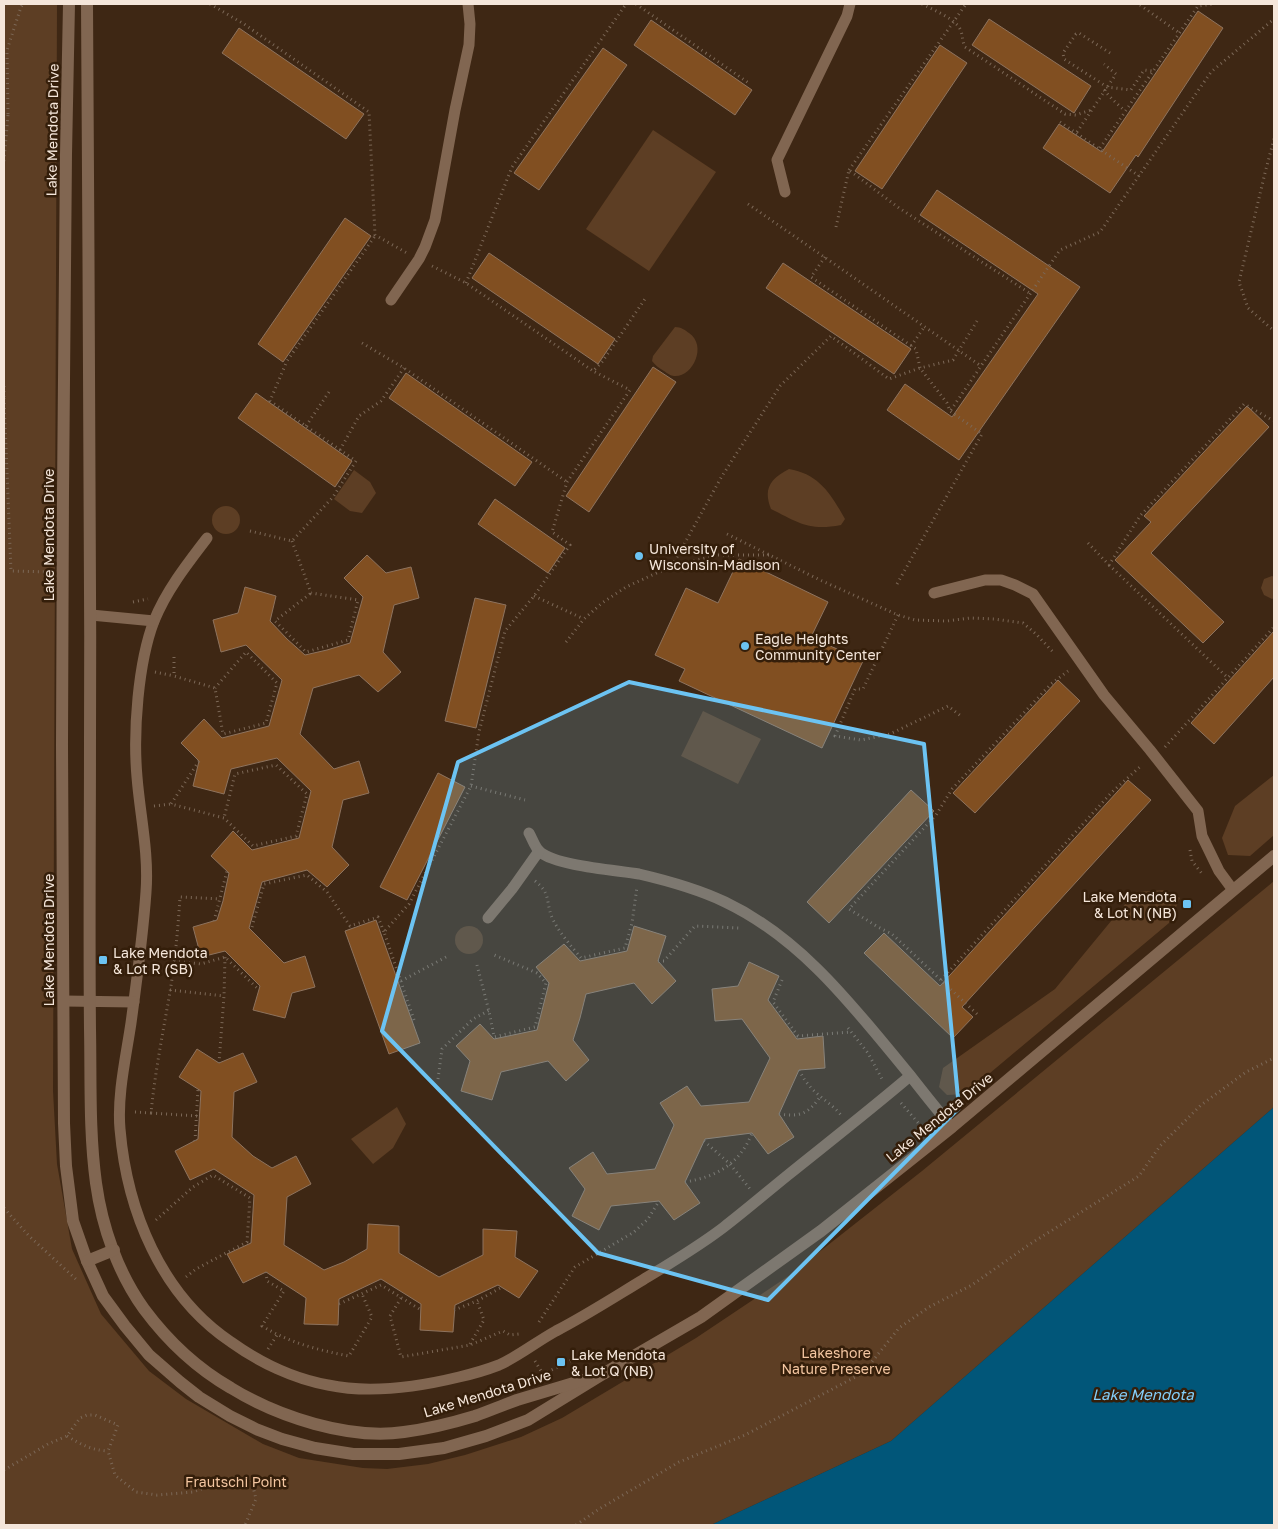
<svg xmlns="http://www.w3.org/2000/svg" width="1278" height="1529" font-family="'Golos Text',sans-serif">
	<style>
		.green { fill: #5d3e24 }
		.water { fill: #015679 }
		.building { fill: #814f21; stroke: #8e735e }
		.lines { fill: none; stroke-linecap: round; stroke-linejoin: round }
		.path { stroke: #7c6857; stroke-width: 3; stroke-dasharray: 1 4; stroke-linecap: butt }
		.lane { stroke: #816651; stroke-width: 11 }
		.street { stroke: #816651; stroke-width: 12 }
		.marked { fill: #6cc3f2; fill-opacity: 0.2; stroke: #6cc3f2; stroke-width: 4; stroke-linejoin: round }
		.poi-dot { fill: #6cc3f2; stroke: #341e0a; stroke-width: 2 }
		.labels { text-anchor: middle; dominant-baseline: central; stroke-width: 5; stroke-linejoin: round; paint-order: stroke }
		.street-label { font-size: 14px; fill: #f5e6da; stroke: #341e0a }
		.poi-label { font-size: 14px; fill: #f5e6da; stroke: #341e0a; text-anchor: start }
		.park-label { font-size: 14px; fill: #f4c6a1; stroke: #341e0a }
		.water-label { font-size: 15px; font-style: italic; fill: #84cffa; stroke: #341e0a }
	</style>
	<rect width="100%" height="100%" fill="#3e2714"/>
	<g class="green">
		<polygon points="4,4 57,4 53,1091 57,1164 72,1249 101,1314 149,1371 186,1399 263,1444 299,1458 363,1468 387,1469 428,1464 465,1455 521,1437 562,1418 696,1338 790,1275 922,1171 1274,881 1274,1107 891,1441 711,1525 4,1525"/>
		<polygon points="653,130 716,172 649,271 586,229"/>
		<path d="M675,327C681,327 685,330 689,333C708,346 692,378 674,376C671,376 667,373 664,371C659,368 655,365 652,361L653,356Z"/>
		<path d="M789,469C819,474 831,494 845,519L841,525C809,531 799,523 771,509C763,489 770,479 789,469Z"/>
		<polygon points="354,470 370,482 376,493 362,513 350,511 334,499"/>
		<circle cx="226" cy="520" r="14"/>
		<polygon points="1272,576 1274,577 1274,598 1272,599 1264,595 1261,588 1264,579"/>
		<polygon points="703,711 761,739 738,784 681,756"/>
		<polygon points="1274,775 1274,835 1250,856 1228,855 1222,838 1235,806"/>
		<polygon points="1166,890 1180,898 1169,923 965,1094 947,1095 939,1087 943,1068 1055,989 1135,892"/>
		<circle cx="469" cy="940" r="14"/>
		<polygon points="397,1107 406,1124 393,1148 373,1164 351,1139"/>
	</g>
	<polygon class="water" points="1274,1107 1274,1525 711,1525 891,1441"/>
	<g class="building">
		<polygon points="1198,11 1223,28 1138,157 1136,155 1110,193 1043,148 1059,124 1102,152"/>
		<polygon points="989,19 1091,86 1074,113 972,45"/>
		<polygon points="651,20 752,90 735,115 634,45"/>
		<polygon points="239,28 364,114 346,139 222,53"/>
		<polygon points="940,45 967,63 882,189 855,171"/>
		<polygon points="603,48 627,65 539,190 514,173"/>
		<polygon points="937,190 1080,287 959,460 887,410 905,384 952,417 1038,294 920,215"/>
		<polygon points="345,218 371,236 283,362 258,344"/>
		<polygon points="489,253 615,339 598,364 472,278"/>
		<polygon points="783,263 911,349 894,374 766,288"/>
		<polygon points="653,367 676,382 589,512 566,496"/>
		<polygon points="406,373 532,462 515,486 389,398"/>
		<polygon points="256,393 352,461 335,487 238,418"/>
		<polygon points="1247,406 1269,427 1151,553 1224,622 1203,643 1115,560 1151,522 1144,516"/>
		<polygon points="495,499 565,548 548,573 478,524"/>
		<polygon points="367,555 386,573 411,567 419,598 394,605 383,652 401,672 378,692 359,675 313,688 300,734 334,769 359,761 369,793 343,800 332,847 349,865 327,887 307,870 262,882 249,928 284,963 305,956 315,987 292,993 285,1018 253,1010 260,986 225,951 201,957 193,927 217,920 223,901 229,873 211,856 233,831 252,850 299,838 311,791 277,758 231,769 224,794 193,786 199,761 181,743 204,719 222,738 269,726 282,680 246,645 221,652 213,620 238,613 245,587 276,596 270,621 287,639 305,655 327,650 350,643 363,597 344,578"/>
		<polygon points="739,559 828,602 811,637 863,661 822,748 679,681 685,669 655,655 686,588 718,603"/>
		<polygon points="475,598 506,605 476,728 445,721"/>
		<polygon points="1274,631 1274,677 1214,744 1191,723"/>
		<polygon points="1058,680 1080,701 975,813 953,793"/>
		<polygon points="438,773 465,787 407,900 380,887"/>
		<polygon points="1128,780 1151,800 962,1007 973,1017 953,1038 864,953 884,933 940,986"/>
		<polygon points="911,790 934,811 829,923 807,902"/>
		<polygon points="376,920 420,1043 389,1054 345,931"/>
		<polygon points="634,926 666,936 658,961 676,981 652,1004 634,983 586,994 580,1018 573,1040 589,1060 566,1081 548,1061 501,1072 492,1100 461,1091 470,1061 456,1046 480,1024 494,1039 537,1030 549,983 536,967 564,944 580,961 627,951"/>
		<polygon points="749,962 779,976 768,1000 797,1039 823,1036 825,1068 799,1070 779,1114 794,1137 768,1154 752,1133 705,1139 685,1182 700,1203 674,1220 659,1201 611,1206 599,1230 572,1216 585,1189 569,1168 593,1152 607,1174 655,1169 674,1125 660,1103 687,1086 701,1106 749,1102 770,1058 742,1019 715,1021 712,989 738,986"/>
		<polygon points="197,1049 219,1063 243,1053 257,1082 234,1092 232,1137 253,1156 272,1168 296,1156 311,1184 287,1197 284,1245 324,1270 344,1262 367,1249 368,1224 399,1226 399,1253 439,1277 483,1255 483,1229 517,1231 515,1257 538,1271 519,1298 498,1285 455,1305 453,1332 420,1330 421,1304 381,1279 339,1299 338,1325 304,1324 306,1298 266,1272 243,1283 227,1254 251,1243 254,1195 214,1169 190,1180 175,1151 198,1139 201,1091 179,1077"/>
	</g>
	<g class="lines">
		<g class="path">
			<polyline points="210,4 244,24 369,112 375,235 407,253"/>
			<polyline points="636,4 750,84"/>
			<path d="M922,4C933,10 957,19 961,31C963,37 962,41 965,47L1065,114L1076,115L1091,110"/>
			<polyline points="1140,5 1178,32"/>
			<polyline points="1110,53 1079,33 1076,34 1063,53 1064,59 1107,87 1131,90 1144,70 1152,71"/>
			<polyline points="1104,90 1112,99 1125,111"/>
			<polyline points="4,115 8,115 7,50 21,7 23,4"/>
			<polyline points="1060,122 1139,176"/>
			<polyline points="1077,132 1116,74 1104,64"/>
			<polyline points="1274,139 1265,173 1239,282 1248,308 1274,331"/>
			<polyline points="1100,148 1198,6 1214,4"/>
			<polyline points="4,161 8,115"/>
			<polyline points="849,170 966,4"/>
			<polyline points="748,204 981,366"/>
			<polyline points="836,227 849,170 899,208 1031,294"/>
			<polyline points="825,257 811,277 916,349 920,368 953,360 977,321"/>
			<polyline points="432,266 466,283 593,371 602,362 645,299"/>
			<polyline points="466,283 512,167 626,4"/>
			<polyline points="362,343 404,368 567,482"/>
			<polyline points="911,346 925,326"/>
			<polyline points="4,386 4,398"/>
			<polyline points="4,398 11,571 48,572"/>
			<polyline points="951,410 1060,250 1100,232 1211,72 1274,19"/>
			<polyline points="306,426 331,389"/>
			<polyline points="340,450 359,416 381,401 404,368"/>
			<polyline points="250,531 292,541 333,497 356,461 270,401 287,361 375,236"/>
			<polyline points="727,534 820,580 898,615 915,620 947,621 970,618 994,619 1023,623 1036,634 1053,652"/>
			<polyline points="292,541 311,593 358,600 348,640 306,652 275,621 311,593"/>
			<polyline points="1088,543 1109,565 1140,516 1244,404 1274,421"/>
			<polyline points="1109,565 1228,678"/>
			<polyline points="672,566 722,476 780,386 831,336 889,379 920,368 947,403 950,411 982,434 897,584"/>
			<polyline points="534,596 584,619"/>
			<polyline points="133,602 148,599"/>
			<polyline points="898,615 863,689 855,689 835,736 861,740 890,734 948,706 961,716"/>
			<polyline points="566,642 584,619 602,603 626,587 672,566 718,555 770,555"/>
			<polyline points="174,657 174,676 215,688 223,734 266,723 277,683 246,652 215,688"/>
			<polyline points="155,672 174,676"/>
			<polyline points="1165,747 1273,628"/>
			<polyline points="199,761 171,804 224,818 253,846 296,836 307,794 276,765 235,774 224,818"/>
			<polyline points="471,786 525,800"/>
			<polyline points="154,806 171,804"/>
			<polyline points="1190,850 1192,861 1203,875"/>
			<path d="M535,881C550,893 546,899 551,915C556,929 572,947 581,958L625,948L632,923L637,887"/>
			<polyline points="214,921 227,871"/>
			<polyline points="252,927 264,884 307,875 327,892 350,926 378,917 384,932"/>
			<polyline points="174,961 201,964 225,957 259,990"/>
			<polyline points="658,961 664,961 695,926 739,928"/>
			<path d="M477,965C483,989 490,1012 494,1037L535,1027L546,983L537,973L492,954"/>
			<polyline points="782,980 773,1002 798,1036 851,1032"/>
			<polyline points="941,980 1112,792 1142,765"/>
			<polyline points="401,981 448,956"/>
			<polyline points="170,990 224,996"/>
			<polyline points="977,1014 892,934 878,927 849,909 936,815 952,789 1051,684 1068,671"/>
			<polyline points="414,1020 384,932 409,904 471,786 479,732 505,631 534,596 570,545 552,532 567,482 630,390 593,371"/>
			<polyline points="848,1028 868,1053 883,1081"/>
			<polyline points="219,1063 224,996 225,957"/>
			<path d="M799,1070C802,1075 804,1080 808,1084C817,1096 831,1103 841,1115"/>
			<polyline points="438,1079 442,1049 473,1019 490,1010"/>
			<polyline points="901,1103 920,1125 921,1133"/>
			<polyline points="135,1112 151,1113"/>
			<path d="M779,1114C800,1117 808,1114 820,1097"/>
			<path d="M197,1116L151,1113C155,1072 163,1032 170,992C175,961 178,929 180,897L220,899"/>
			<polyline points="195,1141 198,1089"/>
			<polyline points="704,1141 730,1164 750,1189"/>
			<path d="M685,1182C716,1177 740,1164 752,1133"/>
			<polyline points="4,1208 29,1236 78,1281"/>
			<polyline points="156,1220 193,1187 213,1175 250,1198 247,1242 196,1269 186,1277"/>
			<path d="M266,1272L267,1281L284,1291L262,1326C290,1343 318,1350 349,1356L372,1317L362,1294"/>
			<polyline points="401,1298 390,1316 401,1357 470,1345 503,1331 510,1335 519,1334"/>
			<polyline points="339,1304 381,1285 421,1310"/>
			<polyline points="454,1310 477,1301 502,1287"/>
			<polyline points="539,1322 575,1267 634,1232 648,1219 659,1201"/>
			<polyline points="470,1344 484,1320 477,1301"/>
			<polyline points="268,1349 277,1335"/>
			<polyline points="535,1361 543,1374 591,1351"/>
			<path d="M67,1436C82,1445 91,1450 108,1451"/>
			<polyline points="4,1470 48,1444 67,1436 80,1418 87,1415 95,1415 118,1425 108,1451 115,1475 136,1492 157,1495 193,1492 232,1478 251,1478 256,1499 245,1525"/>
			<polyline points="576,1525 599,1509 679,1462 745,1435 863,1373 899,1328 929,1307 972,1285 1030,1244 1139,1176 1160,1146 1201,1105 1246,1072 1274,1058"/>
		</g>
		<g class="lane">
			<polyline points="785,192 777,160 847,16 850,4"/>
			<polyline points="391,300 419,259 425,247 435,220 455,110 469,45 470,24 468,4"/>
			<path d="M207,538C187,564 166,591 154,621C138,663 133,732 137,777C140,815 149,853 146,892C143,935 137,979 131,1023C126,1057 117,1095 120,1129C127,1211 161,1295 231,1342C259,1362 294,1379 328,1385C370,1394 418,1387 459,1377C472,1374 486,1370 499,1365C519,1356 536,1342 556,1331C585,1316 613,1298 641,1281C669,1264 698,1247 724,1227C746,1210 767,1192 788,1175C829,1142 870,1110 910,1076"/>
			<polyline points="934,593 985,580 1001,580 1015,585 1033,594 1104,695 1150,750 1198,811 1202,836 1219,871 1233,890"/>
			<polyline points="91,615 154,621"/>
			<path d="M529,833C532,838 535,848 540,852C557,866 615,870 639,874C669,881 698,889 725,902C803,939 856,1010 909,1074C923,1092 937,1110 952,1127"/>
			<polyline points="488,918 512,889 539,851"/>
			<polyline points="64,1001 134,1002"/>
		</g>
		<g class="street">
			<polyline points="69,4 66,154 63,493 62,745 64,1123 66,1166 73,1221 87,1261 103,1296 125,1326 149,1355 180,1382 199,1397 230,1416 256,1429 282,1439 315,1448 353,1454 399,1454 444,1448 486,1436 528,1420 603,1374 701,1317 821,1231 952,1127 1274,856"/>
			<path d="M87,4C88,249 91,494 90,739C90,835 89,932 90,1029C91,1080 89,1132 96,1183C102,1227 118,1273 144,1309C167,1340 198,1369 231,1388C278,1417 349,1440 404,1432C427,1429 452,1423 475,1416C489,1411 503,1405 517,1400C540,1393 563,1386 587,1379"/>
			<polyline points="87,1261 114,1250"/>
		</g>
	</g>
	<path class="marked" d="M629,682L924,744L959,1108L768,1300L598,1253L382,1031L458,762Z"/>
	<g class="poi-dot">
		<circle cx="639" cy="556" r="5"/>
		<circle cx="745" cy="646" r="5"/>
		<rect x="1182" y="899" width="10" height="10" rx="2.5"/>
		<rect x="98" y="955" width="10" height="10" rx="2.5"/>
		<rect x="556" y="1357" width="10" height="10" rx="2.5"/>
	</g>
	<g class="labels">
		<g class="street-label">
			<text transform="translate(52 130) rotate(-89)">Lake Mendota Drive</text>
			<text transform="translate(48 535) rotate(-90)">Lake Mendota Drive</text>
			<text transform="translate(48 940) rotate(-90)">Lake Mendota Drive</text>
			<text transform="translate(939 1117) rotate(-39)">Lake Mendota Drive</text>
			<text transform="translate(487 1393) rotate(-17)">Lake Mendota Drive</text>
		</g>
		<g class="poi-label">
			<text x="649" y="548">University of<tspan x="649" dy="16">Wisconsin-Madison</tspan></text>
			<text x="755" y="638">Eagle Heights<tspan x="755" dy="16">Community Center</tspan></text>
			<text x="1177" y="896" text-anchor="end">Lake Mendota<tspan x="1177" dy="16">&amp; Lot N (NB)</tspan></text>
			<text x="113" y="952">Lake Mendota<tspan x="113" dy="16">&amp; Lot R (SB)</tspan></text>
			<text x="571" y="1354">Lake Mendota<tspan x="571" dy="16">&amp; Lot Q (NB)</tspan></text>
		</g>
		<g class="park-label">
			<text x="836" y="1352">Lakeshore<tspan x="836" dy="16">Nature Preserve</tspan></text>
			<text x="236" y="1481">Frautschi Point</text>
		</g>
		<g class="water-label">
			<text x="1143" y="1394">Lake Mendota</text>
		</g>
	</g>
	<rect width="1278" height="1529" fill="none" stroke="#f5e6da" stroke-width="10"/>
</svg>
